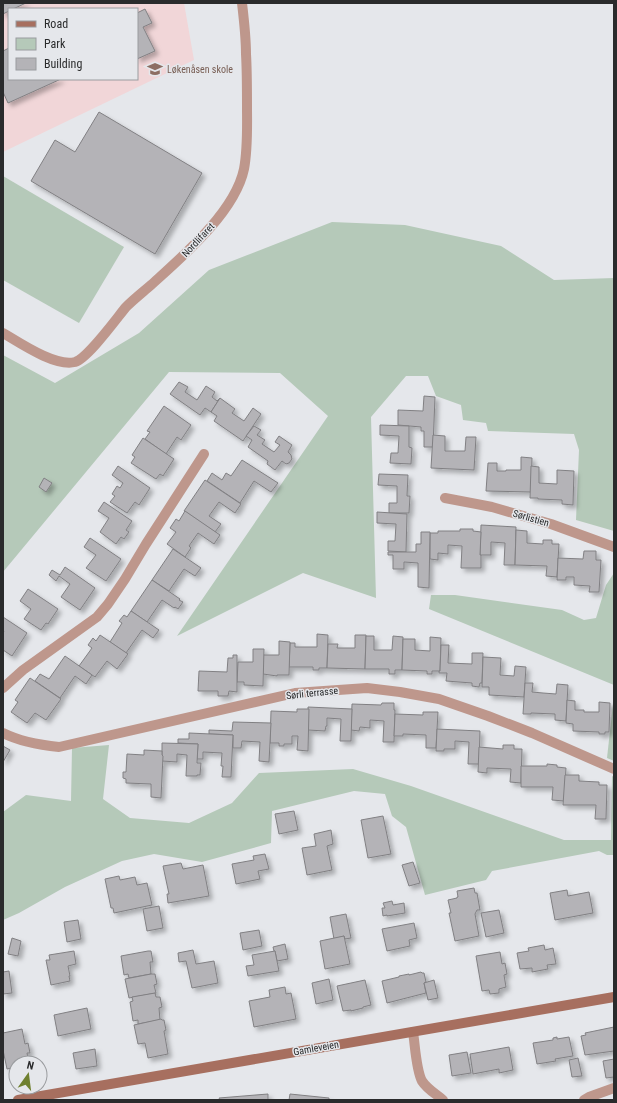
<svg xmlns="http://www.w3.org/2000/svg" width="617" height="1103" font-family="'Roboto Condensed',sans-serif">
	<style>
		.education { fill: #f1d6d8; fill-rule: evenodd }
		.green { fill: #b5c9b9 }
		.building { fill: #b4b3b7; stroke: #818083; filter: url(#shadow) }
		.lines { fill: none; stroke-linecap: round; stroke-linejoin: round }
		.street { stroke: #be978c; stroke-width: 10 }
		.secondary { stroke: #a76f5f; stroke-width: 10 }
		.labels { text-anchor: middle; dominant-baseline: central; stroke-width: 3; stroke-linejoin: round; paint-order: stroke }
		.education-label { font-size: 10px; fill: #785e54; stroke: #e5e7eb; text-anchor: start }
		.street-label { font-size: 10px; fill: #2a2b2c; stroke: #e5e7eb }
	</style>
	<defs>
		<filter id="shadow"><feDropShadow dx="3.5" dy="3.5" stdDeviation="2" flood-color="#0004"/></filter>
	</defs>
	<rect width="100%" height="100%" fill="#e5e7eb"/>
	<path class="education" d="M3,3H184L194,60L3,152ZM9,9H137V79H9Z"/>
	<g class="green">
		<polygon points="3,176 124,247 79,323 3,280"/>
		<polygon points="332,222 405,225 501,246 554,280 614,278 614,451 613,451 614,456 614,531 576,520 579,450 574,434 488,431 486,423 463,420 461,405 436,396 428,376 406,376 371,417 376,598 303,573 177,636 328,416 280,373 169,372 3,572 3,355 55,383 139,333 209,270"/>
		<polygon points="614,573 614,685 429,609 431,595 455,595 562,610 584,620 596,618 606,585"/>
		<polygon points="614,695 614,761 607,758"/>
		<polygon points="109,745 103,799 130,818 189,823 232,803 259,773 353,769 411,786 564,840 611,840 612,776 614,777 614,855 607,855 599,851 492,871 486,880 425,895 406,827 392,816 385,794 354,791 272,811 271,843 202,862 154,854 122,861 65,887 19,913 3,920 3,812 26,795 71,801 72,748"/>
	</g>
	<g class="building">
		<polygon points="3,3 26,3 13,9 9,9 9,11 3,14"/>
		<polygon points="145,9 152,23 143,27 155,51 137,59 137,13"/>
		<polygon points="9,48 9,79 61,79 8,103 3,92 3,51"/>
		<polygon points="99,112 202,173 155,254 31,181 55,140 75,152"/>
		<polygon points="179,382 188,387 185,392 197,400 206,386 215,392 212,397 217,401 220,398 211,412 205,408 200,415 170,394"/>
		<polygon points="424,396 435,397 433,447 424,447 424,431 421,431 421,427 398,425 398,410 423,411"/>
		<polygon points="220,398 235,409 232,413 244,421 253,408 261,414 243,441 214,421 217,416 211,412"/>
		<polygon points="164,406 191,425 181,440 177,437 166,454 145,439 150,432 147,431"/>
		<polygon points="380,425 409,426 409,447 412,448 411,464 390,463 391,453 398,453 399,436 380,435"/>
		<polygon points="254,426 261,430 257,435 265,440 262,444 274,452 280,445 275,442 279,436 292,445 288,452 291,455 292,459 289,463 286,464 282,461 275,470 267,464 268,461 248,447 252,440 246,436"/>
		<polygon points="433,435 445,436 445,451 465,451 466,437 476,437 474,470 431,468"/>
		<polygon points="143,438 174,459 163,476 160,474 156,479 131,463 135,457 132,455"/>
		<polygon points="521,457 532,458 531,492 486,491 488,463 497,463 497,471 506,471 506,470 521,470"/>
		<polygon points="242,460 278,483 271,492 254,481 240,503 207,481 212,473 222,480 226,473 231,476"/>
		<polygon points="118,466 150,488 139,505 135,502 127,513 110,502 115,496 112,494 117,486 120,488 123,483 112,475"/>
		<polygon points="531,466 539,467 539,483 557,484 557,470 574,471 573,505 562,504 562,500 538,499 538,498 530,498"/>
		<polygon points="379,474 408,475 407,496 410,496 409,513 389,513 389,503 397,503 397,486 378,485"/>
		<polygon points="44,478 52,483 46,492 39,487"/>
		<polygon points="205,480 241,504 235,513 219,502 209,516 221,524 215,532 184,511"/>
		<polygon points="104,502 132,521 126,530 129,532 124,539 121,537 116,544 100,532 109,518 98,511"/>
		<polygon points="185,511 220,535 214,544 198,533 189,546 191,548 185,557 167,544 176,532 170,528 176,519 179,521"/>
		<polygon points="377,512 407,514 406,552 388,551 388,541 395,541 396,524 377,523"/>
		<polygon points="481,525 516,527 515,565 504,565 505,543 491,542 491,555 480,555"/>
		<polygon points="460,529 473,529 473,531 481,532 480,555 481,555 481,568 461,568 462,546 448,545 448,554 438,553 438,560 430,559 430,533 438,533 438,531 460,531"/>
		<polygon points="516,530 527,531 527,543 543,544 543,540 552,540 552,544 559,544 557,577 546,576 547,566 515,565"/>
		<polygon points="421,532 430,532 429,588 418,587 418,563 404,562 404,569 393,569 393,555 388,555 388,552 416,552 416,544 421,544"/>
		<polygon points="90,538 121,559 106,581 86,568 96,555 84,547"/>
		<polygon points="173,549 201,568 195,576 184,569 169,591 152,580"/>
		<polygon points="584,551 596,551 596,560 601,560 599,592 589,592 590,586 574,585 574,577 566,577 566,580 557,580 558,558 583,559"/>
		<polygon points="65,567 95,588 80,610 61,597 70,584 59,576 56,581 49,575 52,570 60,575"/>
		<polygon points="152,580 180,599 179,600 183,602 178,609 175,607 174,608 162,600 147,622 131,611"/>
		<polygon points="28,589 58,609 48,624 46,623 41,630 24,619 31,609 20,601"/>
		<polygon points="131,611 159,630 153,638 142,630 126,653 110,642 122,623 119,621 124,615 127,617"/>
		<polygon points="3,617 27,633 12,656 3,650 3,633 4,631 3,630"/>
		<polygon points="317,634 328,635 327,668 319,668 319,670 313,670 313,667 289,667 290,643 295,643 295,647 317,647"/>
		<polygon points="100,635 128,654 117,669 107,661 95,677 79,666 92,648 88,645 93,638 96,641"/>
		<polygon points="355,635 366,635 365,669 327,668 328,644 338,644 337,648 355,648"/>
		<polygon points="366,636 374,636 374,650 392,650 393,636 403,637 402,670 395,670 395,674 389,674 389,669 365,669"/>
		<polygon points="430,637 441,638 440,671 432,671 432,674 427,674 427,671 402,670 403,639 415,639 415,650 430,651"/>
		<polygon points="279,641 290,642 289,675 277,675 277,676 263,674 263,655 279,655"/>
		<polygon points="441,645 449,645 448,663 472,664 472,653 483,653 482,683 480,683 479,687 472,686 472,683 446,681 447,673 439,673 439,671 440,671"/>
		<polygon points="253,649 264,649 263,686 244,685 244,682 237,682 238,662 253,662"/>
		<polygon points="233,655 237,655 237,692 229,691 228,696 218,696 218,691 198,691 199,671 227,672 228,658 233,658"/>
		<polygon points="65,656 92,675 86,684 75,676 60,698 35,681 40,674 49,679"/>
		<polygon points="483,657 501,658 500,675 514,676 515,666 526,667 524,697 489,695 489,687 482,687"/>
		<polygon points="30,678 61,699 46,720 35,713 27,723 11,712 18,702 15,700"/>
		<polygon points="525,683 533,683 532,692 543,693 556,694 557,684 568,685 566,721 555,720 555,714 531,713 531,714 523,714"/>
		<polygon points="567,700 575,701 575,710 584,710 584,712 599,712 599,702 610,703 609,732 605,732 605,734 599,734 599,732 573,731 573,724 566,723"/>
		<polygon points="382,703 394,703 394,710 395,710 394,742 383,742 384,721 370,720 370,728 360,727 359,731 351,730 352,704 381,705"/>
		<polygon points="308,707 352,709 351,741 340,741 341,719 327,718 327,726 326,726 325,731 308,730"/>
		<polygon points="297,709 309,709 308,751 297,750 298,736 292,736 292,744 284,744 284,746 279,746 279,743 270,743 271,711 297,712"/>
		<polygon points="423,712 438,712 436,748 426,748 426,735 403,734 403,736 394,736 395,714 423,715"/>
		<polygon points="233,722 271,723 269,762 259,761 260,742 242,741 241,748 233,748 233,735 209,734 209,730 232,731"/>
		<polygon points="437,729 480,731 479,764 468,764 469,742 455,741 455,749 444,749 444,751 436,751"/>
		<polygon points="189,733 233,735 231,777 222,777 223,766 221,766 222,753 203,752 203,759 197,759 198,744 178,743 178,739 189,739"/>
		<polygon points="162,743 198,744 197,763 201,763 200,775 197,775 197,776 186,776 187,755 177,754 177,762 162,761"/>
		<polygon points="503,745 514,745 514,749 522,749 521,783 510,782 511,769 487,768 487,773 478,772 479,747 503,749"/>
		<polygon points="3,746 10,750 3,762"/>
		<polygon points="144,750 162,751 162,755 163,756 161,798 151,797 151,784 126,783 126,779 123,778 123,772 126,772 127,754 144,755"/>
		<polygon points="547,764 557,765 557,767 566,768 564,801 552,800 553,787 521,787 521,766 547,766"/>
		<polygon points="565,775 579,775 579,781 599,782 599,785 607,785 606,819 595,819 596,805 563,805"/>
		<polygon points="294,811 298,830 279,834 275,814"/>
		<polygon points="383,816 391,854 368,858 361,820"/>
		<polygon points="331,830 333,844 327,846 332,870 307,875 302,848 316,846 314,834"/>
		<polygon points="265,854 269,869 258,871 260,879 236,884 232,864 254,860 253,856"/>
		<polygon points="413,862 420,883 409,886 402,865"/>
		<polygon points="181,863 183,869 203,865 209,896 168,903 167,894 169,894 163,866"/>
		<polygon points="119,876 120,880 135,877 137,885 147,883 152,905 114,913 113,908 111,908 105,879"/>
		<polygon points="474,888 475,893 477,893 480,910 477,910 475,914 479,936 455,941 449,913 451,913 448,900 457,898 457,897 458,897 457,891"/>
		<polygon points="567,890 568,896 589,892 593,913 555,920 550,893"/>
		<polygon points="392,901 393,905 404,903 405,913 387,916 387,915 383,916 382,908 385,908 383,903"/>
		<polygon points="159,906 163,928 147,931 143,909"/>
		<polygon points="499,910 504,933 486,937 481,913"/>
		<polygon points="346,914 351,938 345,939 344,936 334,939 330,917"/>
		<polygon points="78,920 81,939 67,942 64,922"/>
		<polygon points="414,923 417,938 409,940 410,946 387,951 382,929"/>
		<polygon points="259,930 262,946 243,950 240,933"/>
		<polygon points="344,936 350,964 325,969 320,941"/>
		<polygon points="12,938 21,941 18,956 8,954"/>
		<polygon points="285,944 288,959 277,961 275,951 274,951 273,947"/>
		<polygon points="544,945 545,950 553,948 556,964 547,965 548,969 532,972 532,968 520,969 517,953 529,951 528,948"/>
		<polygon points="193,950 196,964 214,961 218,983 192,988 186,961 179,962 178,953"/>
		<polygon points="74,951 76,964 68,966 70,976 69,976 70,981 51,985 46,960 50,960 49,955"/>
		<polygon points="148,951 151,951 153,962 150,962 151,974 129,978 128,974 124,975 121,956"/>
		<polygon points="275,951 279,971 248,976 246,966 254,965 252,955"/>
		<polygon points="500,952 502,964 505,963 507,974 504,975 506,987 499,989 499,993 490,994 489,990 482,991 476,956"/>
		<polygon points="9,971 12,993 3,994 3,972"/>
		<polygon points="421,972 422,973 424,973 426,982 424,983 426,993 387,1003 382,981 399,977 399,976 409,974 409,975"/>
		<polygon points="151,974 155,974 157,984 154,985 156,993 129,998 125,979"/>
		<polygon points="329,979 333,1000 316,1004 312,983"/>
		<polygon points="365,980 371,1005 363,1007 363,1008 351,1011 351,1010 343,1011 337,986"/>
		<polygon points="434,980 438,998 428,1000 424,983"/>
		<polygon points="285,987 286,994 291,993 296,1019 254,1027 249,1001 270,997 269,990"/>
		<polygon points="155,993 156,997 160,997 162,1007 159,1008 160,1020 138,1024 138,1020 133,1021 130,1002 133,1001 132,997"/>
		<polygon points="87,1008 91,1029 58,1036 54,1015"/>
		<polygon points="161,1019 162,1020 164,1020 166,1030 164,1031 168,1054 148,1058 145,1043 138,1044 134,1025"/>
		<polygon points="614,1027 614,1051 585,1055 581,1036 586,1035 585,1033"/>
		<polygon points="22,1029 25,1044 28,1043 30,1053 27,1053 29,1063 16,1063 16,1067 7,1069 3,1050 3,1033"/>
		<polygon points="557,1037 557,1039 569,1037 573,1056 555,1059 556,1061 537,1064 533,1043 553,1040 553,1038"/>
		<polygon points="509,1047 513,1070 499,1073 499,1069 473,1074 470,1054"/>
		<polygon points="95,1049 97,1066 76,1069 73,1053"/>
		<polygon points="467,1052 471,1073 452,1076 449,1055"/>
		<polygon points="578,1058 582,1076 572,1077 569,1060"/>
		<polygon points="614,1059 614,1077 606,1078 603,1061"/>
		<polygon points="268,1094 268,1100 220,1100 219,1098"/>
		<polygon points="290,1094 329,1098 329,1100 289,1100"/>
	</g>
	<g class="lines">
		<g class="street">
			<path d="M3,333C20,343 55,367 75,362C88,358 116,319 126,307C134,299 143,292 151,285C183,256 235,212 244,169C248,148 247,126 247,106C247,88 247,71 246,54C246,37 244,20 242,3"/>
			<polyline points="445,498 492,507 551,524 614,547"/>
			<polyline points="3,688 23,670 97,617 108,604 125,579 146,544 204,454"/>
			<path d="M3,733C21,742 39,745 59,747L295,693L367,688L400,692L439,699L488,716L532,733L614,769"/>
			<path d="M413,1032C415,1044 416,1070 422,1081C427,1089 436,1094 443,1100"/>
			<polyline points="584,1100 589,1097 614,1088"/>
		</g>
		<polyline class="secondary" points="18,1100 614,997"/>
	</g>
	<defs>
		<g id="school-bare" transform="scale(1.2)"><path d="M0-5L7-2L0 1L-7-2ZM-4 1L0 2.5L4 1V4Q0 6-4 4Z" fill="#8d6e63" stroke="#e5e7eb" stroke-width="2.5" paint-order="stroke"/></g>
	</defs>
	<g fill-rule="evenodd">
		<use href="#school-bare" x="155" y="69"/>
	</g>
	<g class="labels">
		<g class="education-label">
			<text x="167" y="69">Løkenåsen skole</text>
		</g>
		<g class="street-label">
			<text transform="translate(198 240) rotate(-47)">Nordlifaret</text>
			<text transform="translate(531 518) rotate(16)">Sørlistien</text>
			<text transform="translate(312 693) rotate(-6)">Sørli terrasse</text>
			<text transform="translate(316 1048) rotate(-10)">Gamleveien</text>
		</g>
	</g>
	<rect width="617" height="1103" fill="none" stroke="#2a2b2c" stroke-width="8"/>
	<rect x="8" y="8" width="130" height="72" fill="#e5e7eb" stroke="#9a9c9f"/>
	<rect x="16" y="21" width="20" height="6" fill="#a76f5f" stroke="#9a9c9f"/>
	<text x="44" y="28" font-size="12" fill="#2a2b2c">Road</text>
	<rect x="16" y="38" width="20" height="12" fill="#b5c9b9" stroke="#9a9c9f"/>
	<text x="44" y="48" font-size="12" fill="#2a2b2c">Park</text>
	<rect x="16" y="58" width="20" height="12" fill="#b4b3b7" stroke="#9a9c9f"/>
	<text x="44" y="68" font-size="12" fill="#2a2b2c">Building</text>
	<g transform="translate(28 1075) rotate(14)"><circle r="19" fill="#e5e7eb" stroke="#9a9c9f"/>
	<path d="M0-3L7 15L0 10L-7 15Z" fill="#6f802f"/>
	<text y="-6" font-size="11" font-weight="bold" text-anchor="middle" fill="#2a2b2c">N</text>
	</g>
</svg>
